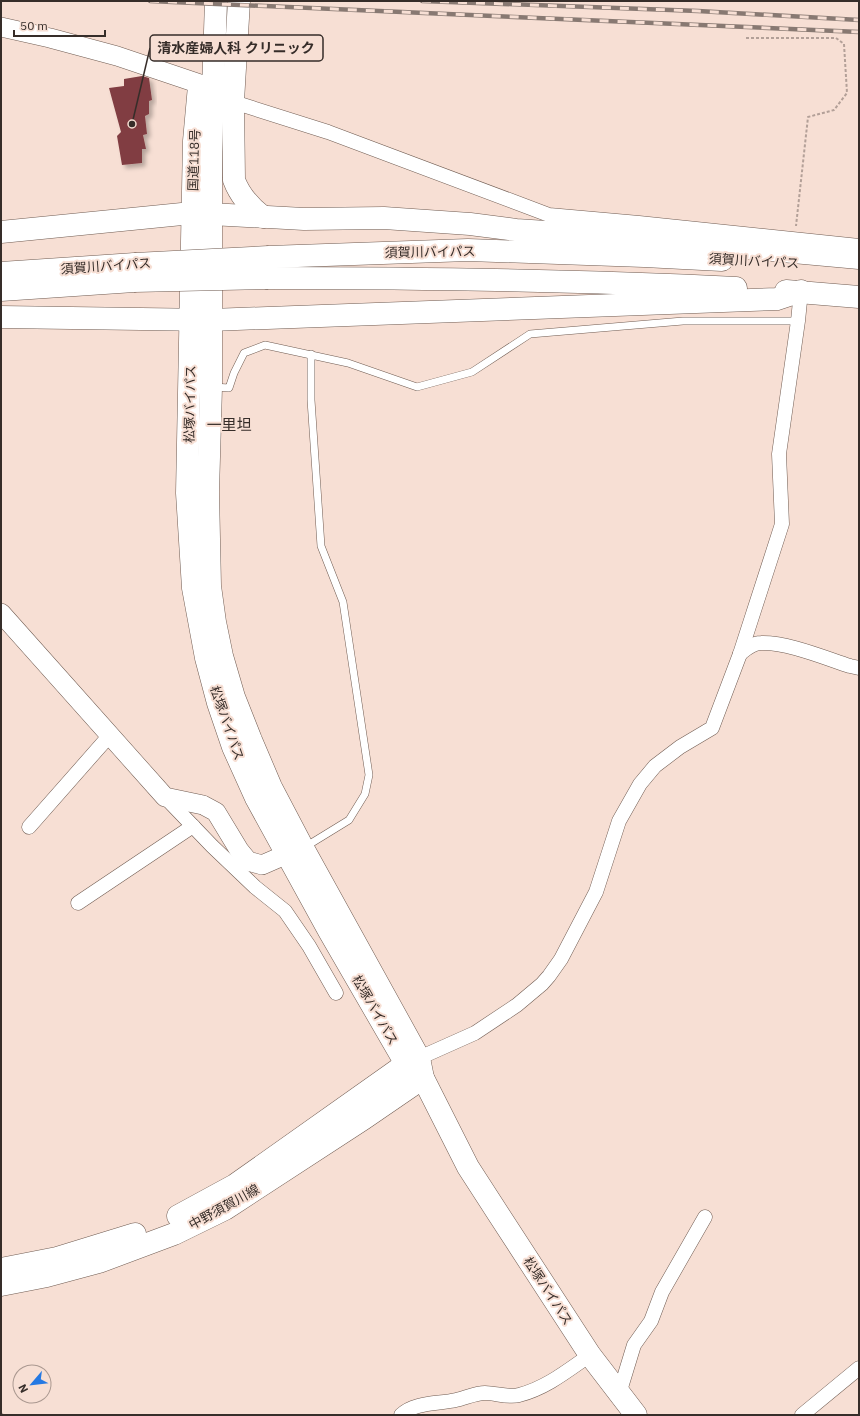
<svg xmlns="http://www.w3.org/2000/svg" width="860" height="1416" font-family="'IBM Plex Sans','Noto Sans JP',sans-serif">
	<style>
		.building { fill: #813d42; filter: url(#shadow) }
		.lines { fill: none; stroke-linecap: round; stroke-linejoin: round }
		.lane-casing { stroke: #705c52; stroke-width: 8 }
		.street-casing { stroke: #705c52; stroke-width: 15 }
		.secondary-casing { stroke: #705c52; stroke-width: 20 }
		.primary-casing { stroke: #705c52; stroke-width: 23 }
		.highway-casing { stroke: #705c52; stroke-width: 23 }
		.path { stroke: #b3a098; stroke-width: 2; stroke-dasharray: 3 2; stroke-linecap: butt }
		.lane { stroke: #fff; stroke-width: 7 }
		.street { stroke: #fff; stroke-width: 14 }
		.secondary { stroke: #fff; stroke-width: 19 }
		.primary { stroke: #fff; stroke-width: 22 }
		.highway { stroke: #fff; stroke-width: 22 }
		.rail-casing { stroke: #887972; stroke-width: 4.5 }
		.rail { stroke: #f7dfd4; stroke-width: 3; stroke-dasharray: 9; stroke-linecap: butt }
		.highway-bridge-casing { stroke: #705c52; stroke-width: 23; stroke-linecap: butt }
		.highway-bridge { stroke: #fff; stroke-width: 22 }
		.labels { text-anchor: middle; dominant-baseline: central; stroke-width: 4; stroke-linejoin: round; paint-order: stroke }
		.street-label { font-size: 13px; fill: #362d29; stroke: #f7dfd4 }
		.quarter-label { font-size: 15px; fill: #362d29; stroke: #f7dfd4 }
		.leader { fill: none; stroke: #362d29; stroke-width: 1.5 }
		.callout-dot { fill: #362d29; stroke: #f7dfd4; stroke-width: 1.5 }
		.callout { fill: #f7dfd4; stroke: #362d29; stroke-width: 1.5 }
		.callout-label { font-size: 14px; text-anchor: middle; font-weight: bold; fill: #362d29 }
	</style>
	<defs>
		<filter id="shadow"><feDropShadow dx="3.5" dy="3.5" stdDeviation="2" flood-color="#0004"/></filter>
	</defs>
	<rect width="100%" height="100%" fill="#f7dfd4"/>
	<polygon class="building" points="142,76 149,78 152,100 149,101 149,114 145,116 147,134 143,135 146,149 142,149 142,163 122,165 117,136 121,132 109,88 124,86 124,79"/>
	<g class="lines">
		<g class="lane-casing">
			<g id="lane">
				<polyline points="213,387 229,388 234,373 244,353 265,345 348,363 417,387 472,372 530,334 683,321 798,321"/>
				<polyline points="305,847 349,820 365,794 369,775 343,602 321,546 311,400 311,354"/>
			</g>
		</g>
		<g class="street-casing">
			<g id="street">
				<polyline points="227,100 328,132 549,215 639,223 859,246"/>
				<path d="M740,654C746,649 752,643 761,643C787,642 825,658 850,666L859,668"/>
				<polyline points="165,797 212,846 255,887 285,911 309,946 336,993"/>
				<polyline points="29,827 110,735"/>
				<polyline points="78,903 193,826"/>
				<polyline points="419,1058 475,1033 517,1005 542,984 549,976 561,959 596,892 619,821 640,784 655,766 680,747 712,728 740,654 782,524 779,454 798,321 801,291"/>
				<polyline points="619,1394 634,1345 651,1321 662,1292 705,1217"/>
				<path d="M401,1415C414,1402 438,1404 456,1400C465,1398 476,1393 485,1393C496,1393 509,1398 519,1395C546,1388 567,1371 590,1355"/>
				<polyline points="802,1415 859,1368"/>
			</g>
		</g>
		<g class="secondary-casing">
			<g id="secondary">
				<polyline points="1,27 50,38 117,56 200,84"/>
				<polyline points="1,613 165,797 203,805 216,812 239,850 248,861 262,865 301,848"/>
			</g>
		</g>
		<g class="primary-casing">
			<g id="primary">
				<polyline points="178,1216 235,1185 406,1064 419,1058"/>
				<polyline points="1,1269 57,1258 135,1234"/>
				<polyline points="1,1285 47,1276 99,1262 174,1234 225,1209 363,1119 423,1078"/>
			</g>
		</g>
		<g class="highway-casing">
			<g id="highway">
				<polyline points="216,1 211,152 211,387 208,492 210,586 215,622 222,656 234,697 251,740 271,787 303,848 419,1058 423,1078 468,1167 499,1215 590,1355 636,1415"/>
				<path d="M239,1L233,101L234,180C240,196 250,207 263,217"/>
				<polyline points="199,86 194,141 187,493 193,588 206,658 218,703 233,747 256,798 329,931 406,1064 412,1069"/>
				<polyline points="1,232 192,213 304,219 384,218 470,224 516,230 636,238 859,258"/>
				<polyline points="269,257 468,250 644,256 722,260"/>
				<polyline points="1,273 135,264"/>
				<path d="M268,278C424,278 580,280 736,288"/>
				<polyline points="1,290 134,281"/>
				<polyline points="786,291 859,297"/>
				<polyline points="1,317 211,320 777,299 801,291"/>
			</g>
		</g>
		<g class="path">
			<polyline points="746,38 836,38 844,44 847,93 834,110 808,117 796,226"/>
			<polyline points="1,1413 3,1415"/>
		</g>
		<use href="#lane" class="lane"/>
		<use href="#street" class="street"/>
		<use href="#secondary" class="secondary"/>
		<use href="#primary" class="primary"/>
		<use href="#highway" class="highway"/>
		<g class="rail-casing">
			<g id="rail">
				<polyline points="150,1 859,32"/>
				<polyline points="422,1 698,11 859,20"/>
			</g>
		</g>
		<use href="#rail" class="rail"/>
		<g class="highway-bridge-casing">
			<g id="highway-bridge">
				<polyline points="135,264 269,257"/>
				<polyline points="134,281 268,278"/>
			</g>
		</g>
		<use href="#highway-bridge" class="highway-bridge"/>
	</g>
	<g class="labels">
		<g class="street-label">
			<text transform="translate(194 160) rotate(-88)">国道118号</text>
			<text transform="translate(430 252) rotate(-1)">須賀川バイパス</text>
			<text transform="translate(754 261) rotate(3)">須賀川バイパス</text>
			<text transform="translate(106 266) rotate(-4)">須賀川バイパス</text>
			<text transform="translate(190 404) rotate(-89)">松塚バイパス</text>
			<text transform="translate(227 723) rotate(71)">松塚バイパス</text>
			<text transform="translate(375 1010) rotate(60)">松塚バイパス</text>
			<text transform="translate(224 1207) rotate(-29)">中野須賀川線</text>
			<text transform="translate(548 1291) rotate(57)">松塚バイパス</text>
		</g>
		<g class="quarter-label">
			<text x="229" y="424">一里坦</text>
		</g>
	</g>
	<path class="leader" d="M132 124L150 48"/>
	<circle class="callout-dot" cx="132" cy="124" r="4"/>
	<rect class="callout" x="150" y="35" width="173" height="26" rx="4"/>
	<g class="callout-label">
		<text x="236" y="53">清水産婦人科 クリニック</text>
	</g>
	<rect width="860" height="1416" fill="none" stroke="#362d29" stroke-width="4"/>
	<g transform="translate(32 1384) rotate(242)"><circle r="19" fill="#f7dfd4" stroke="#aa9890"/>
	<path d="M0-3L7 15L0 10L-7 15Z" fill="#2579e3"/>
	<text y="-6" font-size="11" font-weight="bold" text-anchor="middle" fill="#362d29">N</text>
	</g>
	<path d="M14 30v6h91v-6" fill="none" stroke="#362d29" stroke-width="2"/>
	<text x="20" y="30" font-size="12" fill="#362d29" stroke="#f7dfd4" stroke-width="3" paint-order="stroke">50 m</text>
</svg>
